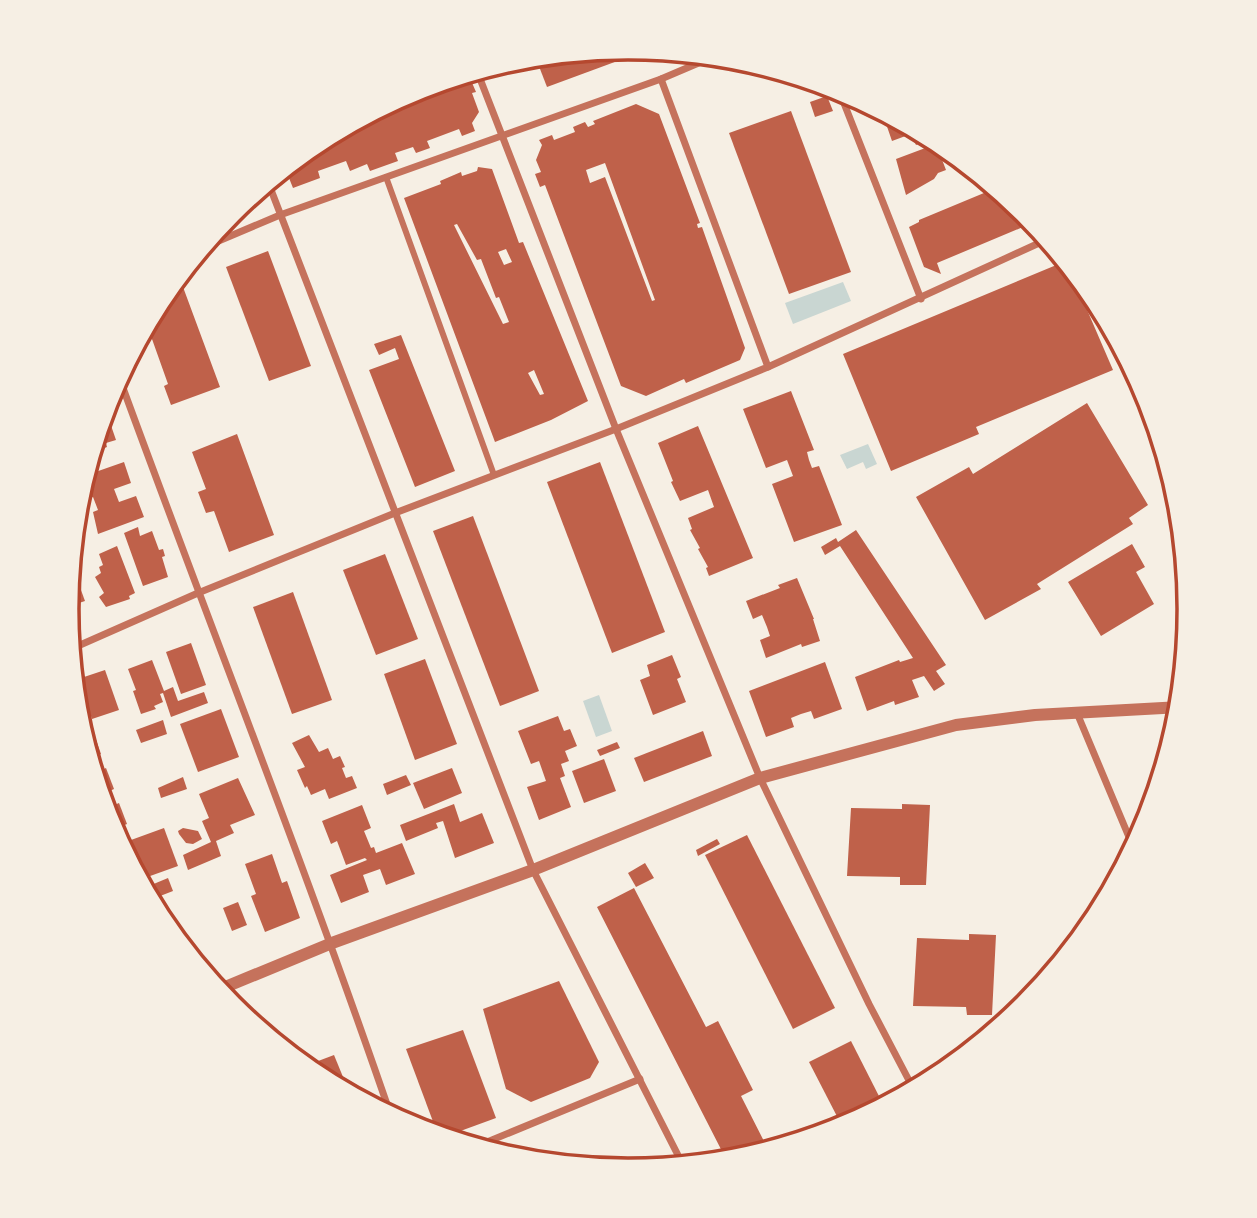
<svg xmlns="http://www.w3.org/2000/svg" width="1257" height="1218" font-family="'PT Sans',sans-serif">
	<style>
		.water { fill: #c9d6d2 }
		.building { fill: #bf614a; fill-rule: evenodd }
		.lines { fill: none; stroke-linecap: round; stroke-linejoin: round }
		.pedestrian { stroke: #c5725c; stroke-width: 6 }
		.minor { stroke: #c5725c; stroke-width: 7 }
		.tertiary { stroke: #c5725c; stroke-width: 12 }
		.rim { fill: none; stroke: #b5482f; stroke-width: 3.5 }
	</style>
	<rect width="100%" height="100%" fill="#f6efe4"/>
	<g class="water">
		<polygon points="843,282 851,301 793,324 785,303"/>
		<polygon points="868,444 877,464 866,469 863,462 847,469 840,455"/>
		<polygon points="599,695 612,731 596,737 583,701"/>
	</g>
	<g class="building">
		<polygon points="629,47 650,49 547,87 535,56"/>
		<polygon points="465,74 467,79 470,78 476,92 472,93 479,112 472,123 475,131 462,136 459,129 427,141 430,148 416,153 413,147 395,153 398,161 370,171 367,164 350,171 346,161 318,171 320,178 293,188 285,168 317,142 414,90"/>
		<polygon points="827,96 833,111 815,117 810,102"/>
		<path d="M636,104L659,114L700,223L697,224L698,228L702,227L745,348L740,360L686,383L684,379L646,396L621,386L545,185L540,187L535,174L541,172L536,160L542,145L539,140L552,135L554,140L575,132L573,127L585,122L588,127L595,124L593,121ZM605,163L655,300L652,301L605,177L590,183L586,170Z"/>
		<polygon points="791,111 851,272 789,294 729,133"/>
		<polygon points="887,113 933,138 916,145 911,134 892,141 883,115"/>
		<polygon points="936,144 946,170 938,173 934,179 906,195 896,159"/>
		<path d="M478,167L492,169L519,243L523,242L588,401L551,420L495,442L404,198L441,184L440,181L461,172L462,176L477,171ZM457,224L477,260L481,259L496,298L499,297L509,322L503,324L454,225ZM506,249L512,262L504,265L498,252ZM534,370L544,394L540,395L528,373Z"/>
		<polygon points="996,188 1011,200 1023,227 937,263 941,274 924,267 909,227 919,222 919,220"/>
		<polygon points="256,191 251,203 252,206 228,216"/>
		<polygon points="268,251 311,366 269,381 226,267"/>
		<polygon points="1066,261 1113,370 976,427 979,434 891,471 843,354"/>
		<polygon points="183,287 220,387 171,405 164,386 168,384 147,325 163,295"/>
		<polygon points="401,335 455,471 415,487 369,370 399,359 395,348 379,355 374,344"/>
		<polygon points="791,391 814,450 807,452 809,460 812,468 819,466 842,525 794,542 772,484 793,476 787,460 766,468 743,409"/>
		<polygon points="1087,403 1148,505 1129,518 1133,524 1037,584 1041,589 985,620 916,497 969,467 973,474"/>
		<polygon points="105,408 116,440 106,443 107,447 94,452 93,448"/>
		<polygon points="698,426 753,558 709,576 706,568 708,567 698,549 700,548 690,530 692,529 688,518 714,507 708,490 680,501 671,482 673,481 658,443"/>
		<polygon points="237,434 274,535 229,552 214,511 206,513 198,492 206,489 192,452"/>
		<polygon points="124,462 131,483 114,489 119,502 136,496 144,517 98,534 93,512 98,510 93,497 88,499 83,486 81,487 84,476"/>
		<polygon points="600,462 665,632 612,653 547,482"/>
		<polygon points="473,516 539,691 500,706 433,531"/>
		<polygon points="138,527 140,536 152,531 159,550 163,549 165,556 162,557 168,577 143,586 124,533"/>
		<polygon points="856,530 946,665 936,671 945,684 934,691 924,676 912,680 919,697 895,705 894,701 867,711 855,677 899,660 900,662 913,658 840,546 825,555 821,547 836,538 838,542"/>
		<polygon points="1132,544 1145,567 1136,572 1154,604 1101,636 1068,582"/>
		<polygon points="117,546 135,593 129,596 130,599 106,607 99,597 104,593 95,577 101,573 99,567 103,565 99,554"/>
		<polygon points="385,554 418,639 376,655 343,570"/>
		<polygon points="71,563 85,601 67,607 67,604"/>
		<polygon points="797,578 814,619 813,619 820,641 802,647 801,644 766,658 760,640 770,636 767,627 762,615 753,619 746,601 780,588 778,585"/>
		<polygon points="293,592 332,700 292,714 253,607"/>
		<polygon points="191,643 206,685 181,694 166,652"/>
		<polygon points="672,655 681,677 677,679 686,702 653,715 640,680 650,676 647,665"/>
		<polygon points="425,659 457,744 415,760 384,674"/>
		<polygon points="152,660 164,691 173,687 178,701 204,692 208,703 171,717 163,693 160,694 163,702 154,706 156,709 141,714 133,691 136,690 128,669"/>
		<polygon points="825,662 842,709 814,719 811,711 801,714 791,718 794,727 766,737 749,691"/>
		<polygon points="105,670 119,710 92,719 78,679"/>
		<polygon points="221,709 239,757 198,772 180,724"/>
		<polygon points="558,716 564,731 570,729 577,746 565,751 569,761 561,764 565,776 560,778 571,807 539,820 527,787 546,781 539,761 531,764 518,731"/>
		<polygon points="163,720 167,734 141,743 136,730"/>
		<polygon points="92,728 101,754 90,759 81,731"/>
		<polygon points="703,731 712,756 644,782 634,758"/>
		<polygon points="309,735 319,752 328,748 333,759 340,756 345,767 342,768 346,778 352,776 357,788 329,799 325,789 311,795 307,786 305,788 297,770 305,767 292,743"/>
		<polygon points="617,742 620,748 600,756 597,750"/>
		<polygon points="604,759 616,791 584,803 572,771"/>
		<polygon points="106,768 114,789 101,795 94,774"/>
		<polygon points="452,768 462,793 424,809 413,783"/>
		<polygon points="406,775 411,785 387,795 383,784"/>
		<polygon points="183,777 187,789 161,798 158,788"/>
		<polygon points="238,778 255,815 230,825 234,833 216,841 221,856 188,870 183,855 211,842 202,821 209,818 199,794"/>
		<polygon points="119,803 127,824 113,830 105,809"/>
		<polygon points="454,804 460,822 482,813 494,843 455,858 443,821 436,823 438,828 406,841 400,825"/>
		<polygon points="902,804 930,805 926,885 900,885 900,877 847,876 851,808 902,809"/>
		<polygon points="362,805 371,828 364,831 371,848 374,847 376,853 402,843 415,874 386,885 380,869 363,875 369,892 341,903 330,875 367,860 365,858 346,865 337,841 331,844 322,821"/>
		<polygon points="164,828 178,866 139,880 120,844"/>
		<polygon points="183,828 198,831 202,839 193,844 186,843 179,834 178,831"/>
		<polygon points="747,835 835,1008 793,1029 705,855"/>
		<polygon points="717,839 720,844 698,856 696,850"/>
		<polygon points="272,854 282,883 287,881 300,918 265,932 251,896 256,894 245,864"/>
		<polygon points="645,863 654,878 636,887 628,873"/>
		<polygon points="168,878 173,891 150,900 144,888"/>
		<polygon points="634,888 706,1027 718,1021 753,1090 741,1096 769,1151 727,1161 597,907"/>
		<polygon points="238,902 247,925 232,931 223,908"/>
		<polygon points="969,934 996,935 992,1015 967,1015 966,1007 913,1006 917,938 969,940"/>
		<polygon points="559,981 599,1062 590,1078 531,1102 506,1089 483,1009"/>
		<polygon points="463,1030 496,1118 444,1137 438,1135 406,1049"/>
		<polygon points="851,1041 884,1106 843,1128 809,1062"/>
		<polygon points="334,1055 350,1094 316,1076 305,1066"/>
	</g>
	<g class="lines">
		<polyline class="pedestrian" points="386,177 494,475"/>
		<g class="minor">
			<polyline points="477,71 616,429 760,778 869,1004 914,1090"/>
			<polyline points="661,79 768,367"/>
			<polyline points="838,88 921,299"/>
			<polyline points="268,182 533,870 683,1165"/>
			<polyline points="202,248 280,215 661,79 715,56"/>
			<path d="M119,377C209,624 306,868 391,1116"/>
			<polyline points="71,649 198,593 395,513 616,429 768,367 1048,239"/>
			<polyline points="1077,713 1134,849"/>
			<polyline points="475,1147 640,1079"/>
		</g>
		<polyline class="tertiary" points="218,990 332,943 533,870 760,778 956,725 1035,715 1181,707"/>
	</g>
	<path d="M0 0H1257V1218H0ZM79 609a549 549 0 1 1 1098 0a549 549 0 1 1-1098 0Z" fill="#f6efe4" fill-rule="evenodd"/>
	<path class="rim" d="M79 609a549 549 0 1 1 1098 0a549 549 0 1 1-1098 0Z"/>
</svg>
